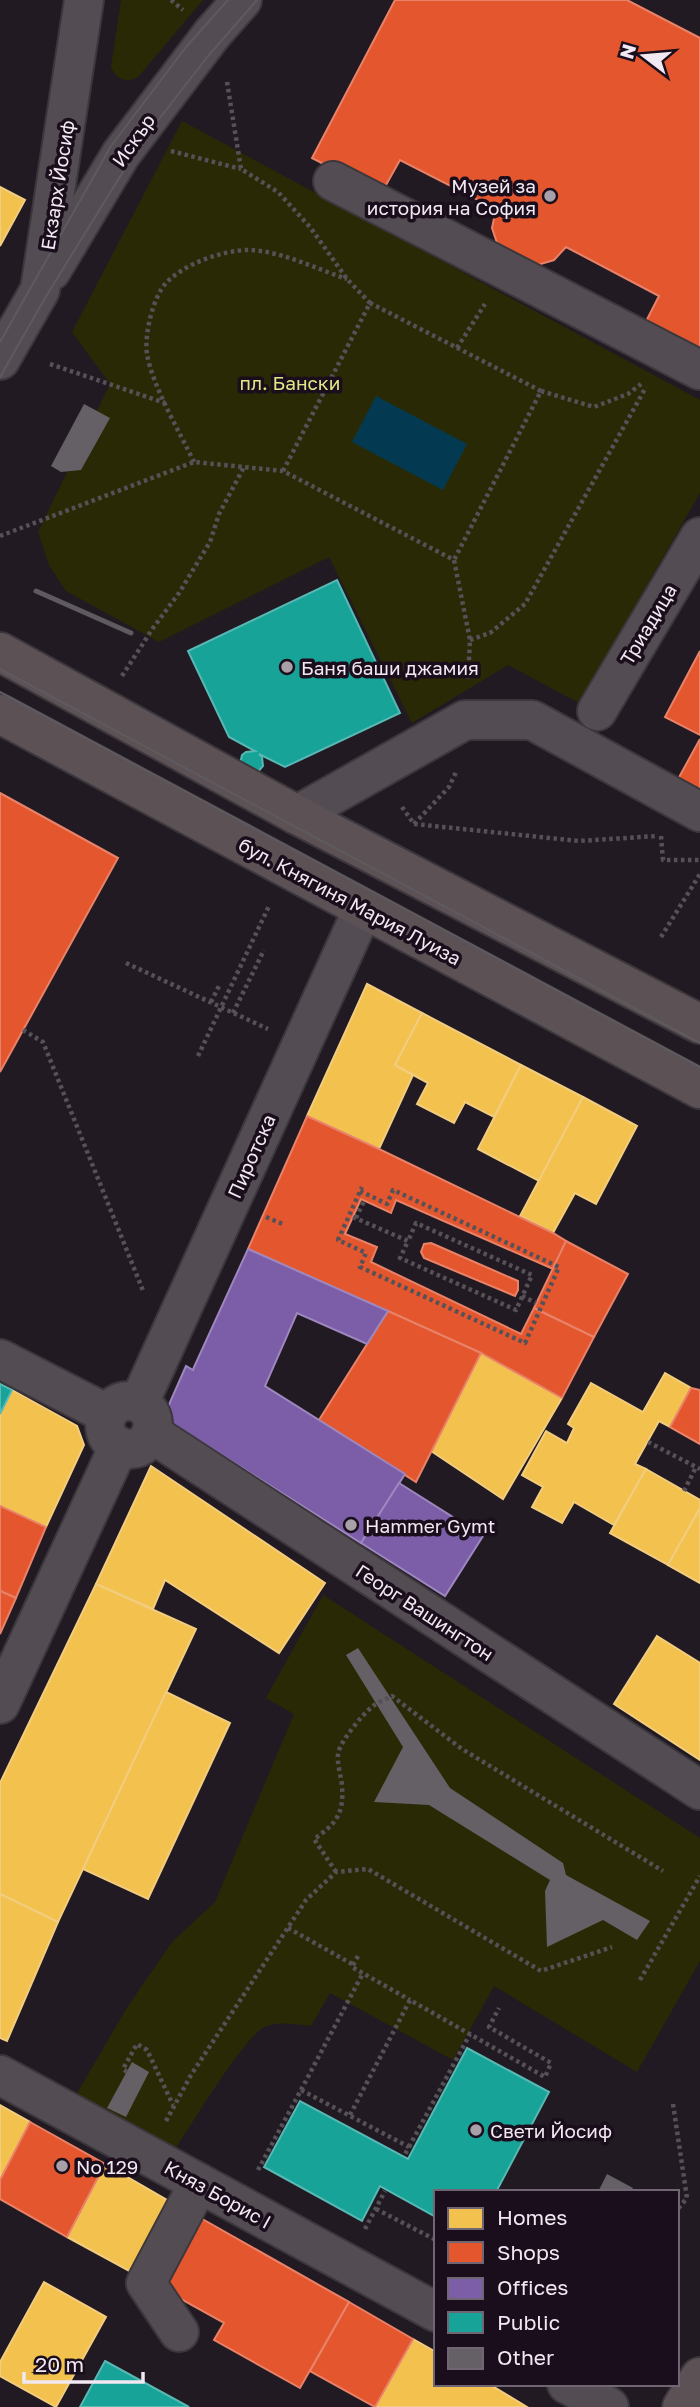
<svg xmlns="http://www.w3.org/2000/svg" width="700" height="2407" font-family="'Golos Text',sans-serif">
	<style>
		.green { fill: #292905 }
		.water { fill: #033a51 }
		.homes { fill: #f2c14e; stroke: #f2cd7f; stroke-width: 2 }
		.shops { fill: #e4572e; stroke: #e88269; stroke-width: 2 }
		.offices { fill: #7b5ea7; stroke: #9e87be; stroke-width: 2 }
		.public { fill: #17a398; stroke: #58b8b3; stroke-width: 2 }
		.building { fill: #655f66 }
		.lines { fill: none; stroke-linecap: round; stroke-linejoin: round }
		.minor-casing { stroke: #3c373d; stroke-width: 42 }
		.major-casing { stroke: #3c373d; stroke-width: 42 }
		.path { stroke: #565157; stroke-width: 4.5; stroke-dasharray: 3.5 3.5; stroke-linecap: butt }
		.minor { stroke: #534d53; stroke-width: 38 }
		.major { stroke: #5c5255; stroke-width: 38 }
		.tram { stroke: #5e5a5f; stroke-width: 2 }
		.rail { stroke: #5e5a5f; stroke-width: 5 }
		.poi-dot { fill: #a8a0a9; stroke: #1a0e1c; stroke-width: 2.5 }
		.labels { text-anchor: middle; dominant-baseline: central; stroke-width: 7; stroke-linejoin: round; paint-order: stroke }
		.street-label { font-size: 19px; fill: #f1e8f2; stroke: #1a0e1c }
		.poi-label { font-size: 19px; fill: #f1e8f2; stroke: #1a0e1c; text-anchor: start }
		.park-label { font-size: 19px; fill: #e3e686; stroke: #1a0e1c }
	</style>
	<rect width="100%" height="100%" fill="#211a22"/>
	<g class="green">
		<path d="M121,0H203L138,77C126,84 116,79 111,67Z"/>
		<polygon points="182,121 700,400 700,493 579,703 508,665 412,723 329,557 159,642 66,591 49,565 38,532 110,384 72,332"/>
		<path d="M323,1595L700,1838V1961L637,2072L494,1986L453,2060L330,1993L311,2026C297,2025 277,2020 263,2028C243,2039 190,2127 174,2151L76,2095L128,2006L172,1942L215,1902L294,1714L266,1698Z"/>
	</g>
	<polygon class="water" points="376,396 467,444 443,490 352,442"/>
	<g class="homes">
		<polygon points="0,187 25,200 0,246"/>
		<polygon points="367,984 422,1013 395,1065 413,1075 379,1149 307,1116"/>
		<polygon points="422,1013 521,1065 494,1117 465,1102 454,1123 417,1104 428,1083 395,1065"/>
		<polygon points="521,1065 583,1097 539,1181 478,1149"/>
		<polygon points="583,1097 637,1126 596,1204 575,1193 553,1233 520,1216"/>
		<polygon points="481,1353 562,1398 503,1499 431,1451"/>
		<polygon points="665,1373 691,1388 670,1427 659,1421 635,1464 646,1469 614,1525 574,1502 562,1523 532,1507 543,1487 522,1475 546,1431 567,1443 574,1428 568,1424 591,1383 643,1412"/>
		<polygon points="12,1390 77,1426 84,1445 46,1527 0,1506 0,1414"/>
		<polygon points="151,1466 325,1583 279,1653 165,1580 153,1609 96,1584"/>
		<polygon points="646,1469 700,1500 700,1508 668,1565 610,1533"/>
		<polygon points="700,1508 700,1583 668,1565"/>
		<polygon points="96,1584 196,1629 58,1922 0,1894 0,1783"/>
		<polygon points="657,1636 700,1663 700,1760 614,1704"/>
		<polygon points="166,1692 230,1723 148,1899 83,1869"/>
		<polygon points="0,1894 58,1922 7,2041 0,2038"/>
		<polygon points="0,2105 30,2122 0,2180"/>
		<polygon points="105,2164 179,2207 142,2278 67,2237"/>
		<polygon points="44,2282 106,2317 56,2407 0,2376 0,2362"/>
		<polygon points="413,2339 436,2352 436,2384 489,2384 527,2407 375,2407"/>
	</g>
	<g class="shops">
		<polygon points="395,0 627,0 700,38 700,362 641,331 659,296 566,247 554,260 534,266 499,249 492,228 496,209 400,160 381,194 312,158"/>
		<polygon points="700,651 700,735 665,717"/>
		<polygon points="700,739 700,791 678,779"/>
		<polygon points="0,793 118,858 0,1072"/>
		<polygon points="307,1116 379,1149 553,1233 566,1241 553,1269 396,1200 391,1213 361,1199 345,1234 377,1247 371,1262 521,1334 534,1308 594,1337 562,1398 481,1353 248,1249"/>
		<polygon points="566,1241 628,1274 594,1337 534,1308"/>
		<polygon points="431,1243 518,1281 518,1290 515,1296 424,1258 421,1252 424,1244"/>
		<polygon points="388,1311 481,1353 416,1482 319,1420"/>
		<polygon points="691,1388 700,1390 700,1444 670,1427"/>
		<polygon points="0,1506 46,1527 16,1598 0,1591"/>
		<polygon points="0,1591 16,1598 0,1634"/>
		<polygon points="30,2122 105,2164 67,2237 0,2199 0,2180"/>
		<polygon points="190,2212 349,2302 300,2388 214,2340 224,2323 152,2283"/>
		<polygon points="349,2302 413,2339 375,2407 310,2371"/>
	</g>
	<g class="offices">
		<polygon points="248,1249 388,1311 367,1344 297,1313 265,1386 405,1474 361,1543 163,1418 186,1366 193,1370 194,1367"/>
		<polygon points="399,1483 483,1536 445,1596 361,1543"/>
	</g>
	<g class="public">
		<polygon points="337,580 400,713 285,767 259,754 262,757 263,766 257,773 240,764 242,755 246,752 255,751 229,737 188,651"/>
		<polygon points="0,1384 12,1390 0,1414"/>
		<polygon points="467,2048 549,2092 496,2192 436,2192 436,2217 380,2186 362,2221 264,2167 300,2101 408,2159"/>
		<polygon points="105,2361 189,2407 80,2407"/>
	</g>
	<g class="building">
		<polygon points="84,404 110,418 81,470 61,472 51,466"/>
		<polygon points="358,1648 450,1788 563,1863 566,1875 650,1921 637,1940 603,1920 547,1947 545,1891 550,1880 429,1805 374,1802 403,1747 346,1655"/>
		<polygon points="132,2062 149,2072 126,2117 107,2108"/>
		<polygon points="607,2174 633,2188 631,2192 598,2192"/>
	</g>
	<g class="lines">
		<g class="minor-casing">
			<g id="minor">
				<polyline points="333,181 700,370"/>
				<polyline points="51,271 121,154 212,34 242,0"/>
				<polyline points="0,360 40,290 84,0"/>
				<polyline points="597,711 700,537"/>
				<polyline points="297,815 465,720 532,720 700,812"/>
				<polyline points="0,1359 107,1414"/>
				<circle cx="129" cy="1425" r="24"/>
				<polyline points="139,1403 363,909"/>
				<polyline points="151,1433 700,1790"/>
				<polyline points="0,1704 119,1446"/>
				<polyline points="0,2075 436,2312"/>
				<polyline points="179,2332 146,2283 199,2183"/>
				<polyline points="567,2384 609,2407"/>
			</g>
		</g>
		<g class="major-casing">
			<g id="major">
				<polyline points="0,652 297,815 700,1024"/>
				<polyline points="0,714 700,1089"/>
				<polyline points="682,2407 700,2377"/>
			</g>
		</g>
		<g class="path">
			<polyline points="171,0 183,10"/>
			<polyline points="227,82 241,169 278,192 310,227 347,279 370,303"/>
			<polyline points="171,151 241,169"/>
			<polyline points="457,348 485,304"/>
			<polyline points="50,364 165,403"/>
			<polyline points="541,391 594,407 628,394 641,384"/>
			<path d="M194,462C180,433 152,385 147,354C144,335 153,297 166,283C184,264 223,250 249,250C282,251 316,269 347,279"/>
			<polyline points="283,471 370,303 541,391 454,560"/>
			<polyline points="0,536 194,462 283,471 454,560 470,640 468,679"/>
			<polyline points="470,640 490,633 525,604 646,387"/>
			<polyline points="122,676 153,628 179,593 210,542 219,514 244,467"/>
			<polyline points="402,807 414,824 579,841 657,836"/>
			<polyline points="414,824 449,787 457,770"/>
			<polyline points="661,836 663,860 700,860"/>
			<polyline points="661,937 700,874"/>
			<polyline points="126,963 268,1029"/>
			<polyline points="211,1002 219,986"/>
			<polyline points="233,1013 264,950"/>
			<polyline points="23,1030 43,1042 144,1293"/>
			<polyline points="198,1056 269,906"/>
			<polyline points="360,1191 387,1204 393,1190 559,1267 525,1343 360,1267 366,1253 338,1240 362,1187"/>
			<polyline points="266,1217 285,1225"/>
			<polyline points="353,1217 408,1241 400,1258 516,1310 532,1275 416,1223 408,1241"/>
			<polyline points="356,1218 364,1201"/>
			<polyline points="522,1296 536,1303"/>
			<polyline points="648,1442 700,1469"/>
			<polyline points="684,1491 696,1467"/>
			<path d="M336,1872L314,1839C336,1824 344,1814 342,1786C341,1775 337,1765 338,1754C340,1741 363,1714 373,1706C378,1702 386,1699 392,1696L462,1749L663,1871"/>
			<polyline points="288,1928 352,1964"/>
			<polyline points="358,1956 352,1967 410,2000"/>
			<polyline points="640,1980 700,1876"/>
			<polyline points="127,2072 123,2069 137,2044 147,2050 173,2105"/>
			<polyline points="301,2090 363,1973"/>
			<polyline points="673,2104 687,2198 677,2210"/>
			<polyline points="350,2115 410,2000 545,2077 551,2063 489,2027 499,2008"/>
			<polyline points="166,2121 191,2075 306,1900 336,1872 368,1869 541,1971 612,1947"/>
			<polyline points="409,2147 470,2034"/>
			<polyline points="258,2170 301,2090 409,2147 404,2156"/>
			<polyline points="376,2209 436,2240"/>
			<polyline points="365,2229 385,2191"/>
		</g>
		<use href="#minor" class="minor"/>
		<use href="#major" class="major"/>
		<g class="tram">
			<polyline points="0,342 111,146 186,47 228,0"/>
			<polyline points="0,377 45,298 142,141 208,56 257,0"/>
			<polyline points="0,669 700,1043"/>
			<polyline points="0,692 700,1067"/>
		</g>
		<polyline class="rail" points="36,591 131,633"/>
	</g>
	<g class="poi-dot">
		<circle cx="550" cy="196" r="7"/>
		<circle cx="287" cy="667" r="7"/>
		<circle cx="351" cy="1525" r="7"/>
		<circle cx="476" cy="2130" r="7"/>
		<circle cx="62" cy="2166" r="7"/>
	</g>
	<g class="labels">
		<g class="street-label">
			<text transform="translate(133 140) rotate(-55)">Искър</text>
			<text transform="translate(57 185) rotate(-81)">Екзарх Йосиф</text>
			<text transform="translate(648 624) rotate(-59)">Триадица</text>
			<text transform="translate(350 901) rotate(28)">бул. Княгиня Мария Луиза</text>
			<text transform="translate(251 1156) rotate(-66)">Пиротска</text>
			<text transform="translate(425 1612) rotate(33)">Георг Вашингтон</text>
			<text transform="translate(218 2194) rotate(29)">Княз Борис I</text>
		</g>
		<g class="poi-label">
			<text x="536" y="185" text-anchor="end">Музей за<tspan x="536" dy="22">история на София</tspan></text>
			<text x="301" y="667">Баня баши джамия</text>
			<text x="365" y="1525">Hammer Gymt</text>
			<text x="490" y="2130">Свети Йосиф</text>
			<text x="76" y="2166">No 129</text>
		</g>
		<g class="park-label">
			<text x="290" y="382">пл. Бански</text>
		</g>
	</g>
	<rect x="434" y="2190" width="245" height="196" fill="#1a0e1c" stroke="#706572" stroke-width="2"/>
	<rect x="448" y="2208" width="35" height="21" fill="#f2c14e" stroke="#706572" stroke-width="2"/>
	<text x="497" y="2225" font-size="21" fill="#f1e8f2">Homes</text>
	<rect x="448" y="2242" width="35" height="21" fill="#e4572e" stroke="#706572" stroke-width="2"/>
	<text x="497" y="2260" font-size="21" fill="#f1e8f2">Shops</text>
	<rect x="448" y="2278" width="35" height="21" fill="#7b5ea7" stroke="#706572" stroke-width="2"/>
	<text x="497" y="2295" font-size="21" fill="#f1e8f2">Offices</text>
	<rect x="448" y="2312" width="35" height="21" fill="#17a398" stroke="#706572" stroke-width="2"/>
	<text x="497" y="2330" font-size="21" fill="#f1e8f2">Public</text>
	<rect x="448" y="2348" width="35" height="21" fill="#655f66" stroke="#706572" stroke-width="2"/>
	<text x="497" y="2365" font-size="21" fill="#f1e8f2">Other</text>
	<g transform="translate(644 56) rotate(286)" stroke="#1a0e1c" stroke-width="5" paint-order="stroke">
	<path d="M0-5L12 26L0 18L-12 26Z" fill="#f1e8f2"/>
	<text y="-10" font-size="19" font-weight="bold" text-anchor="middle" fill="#f1e8f2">N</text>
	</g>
	<path d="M24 2372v10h119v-10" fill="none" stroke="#f1e8f2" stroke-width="3.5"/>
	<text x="35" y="2372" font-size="21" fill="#f1e8f2" stroke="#1a0e1c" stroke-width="5" paint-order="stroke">20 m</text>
</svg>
